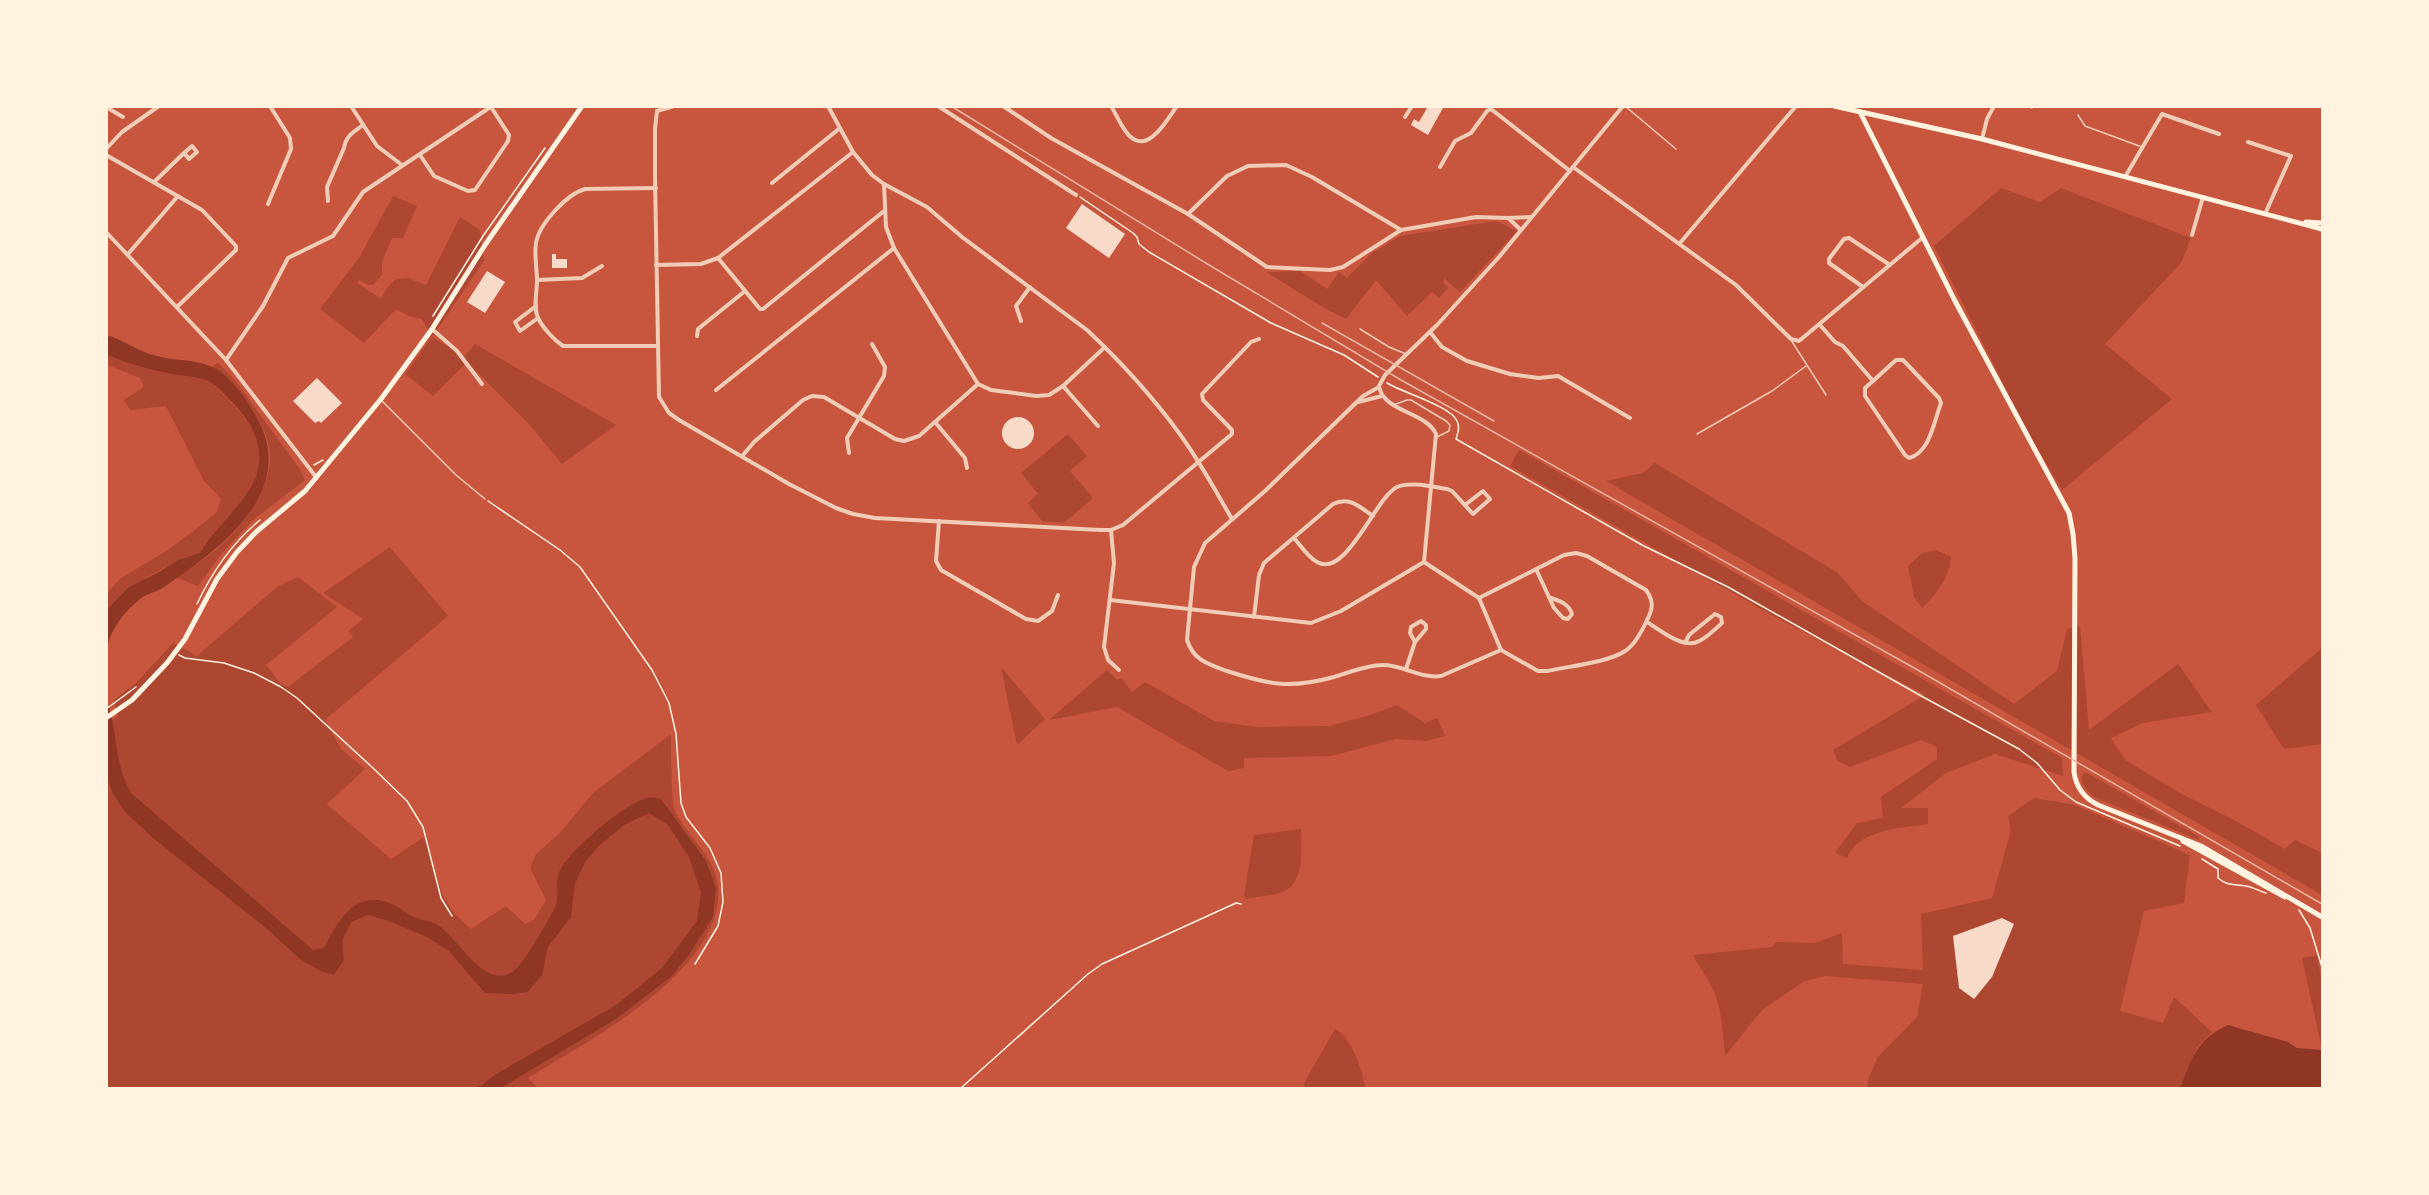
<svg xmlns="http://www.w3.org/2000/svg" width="2429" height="1195" font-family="Figtree,sans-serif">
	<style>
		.green { fill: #ae4732 }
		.water { fill: #8f3625 }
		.building { fill: #f7dbc8 }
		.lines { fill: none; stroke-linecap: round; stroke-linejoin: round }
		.path { stroke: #fff3e0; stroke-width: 1.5 }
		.service { stroke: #f1ccb7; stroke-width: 1.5 }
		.minor { stroke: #f1ccb7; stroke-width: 4 }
		.secondary { stroke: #fff3e0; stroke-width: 5 }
		.rail { stroke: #e9b49f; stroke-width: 1.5 }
	</style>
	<rect width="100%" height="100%" fill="#c8553d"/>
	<g class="green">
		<polygon points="2001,188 2040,202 2061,188 2191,238 2181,263 2105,344 2172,399 2062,490 2026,429 1934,246"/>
		<polygon points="393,196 417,206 403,238 392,238 382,262 382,275 374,284 368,285 359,280 357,283 381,299 386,289 396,279 408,278 426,285 460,217 480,230 484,261 432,337 465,356 475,344 616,425 562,464 529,424 467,362 433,396 405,374 432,337 422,319 409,316 396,309 364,343 320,309 359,258"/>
		<polygon points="1496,221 1517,231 1460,292 1444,278 1443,282 1448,288 1439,298 1432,292 1407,316 1376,280 1346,319 1326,309 1266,272 1300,271 1327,289 1339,272 1347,278 1372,253 1400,236"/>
		<path d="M107,355C130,364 153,369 177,374C187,376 199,377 208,381C215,384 220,392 225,396C248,418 267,444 256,476C246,503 214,528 200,553C169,563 128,585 107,609V593L121,578L168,550L196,529L217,512L221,499L204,481L166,406L130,410L124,400L144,387L140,378L107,365Z"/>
		<path d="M218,363L234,379L299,468L305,480L254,519L223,552L198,586L177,578C191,568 206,559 218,548C242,527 267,494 270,462C273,428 237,385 212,366Z"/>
		<polygon points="1068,434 1087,456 1070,471 1093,498 1064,523 1042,521 1028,503 1038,494 1021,473"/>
		<path d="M1519,450L2062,758L2063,776L1995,754L1946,773L1901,808H1928V824C1902,828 1858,829 1847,858L1835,853L1857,823L1883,818L1881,797L1937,759V747L1921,740L1850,767L1838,761L1833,750L1925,695L1770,614L1510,466Z"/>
		<polygon points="1655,463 1838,573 1862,601 2014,704 2057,671 2067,629 2080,626 2089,730 2178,664 2212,712 2143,723 2111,738 2125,760 2180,793 2236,821 2285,849 2295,840 2322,853 2322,895 1606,481 1643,473"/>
		<path d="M390,547L448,616L325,720L341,749L365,769L327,804L391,859L424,837L442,894L454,913L471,929L506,906L525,924L534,920L546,900L530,868L536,854L560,833L593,793L671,734C671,748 671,802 675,811C687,837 715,856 718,886C726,970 588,1041 528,1078L538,1088H107V723L118,716L114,700L136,683L173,643L197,656L278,586L298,577L337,607L266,665L280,683L288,687L353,637L348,631L363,619L323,593Z"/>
		<path d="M1936,550L1951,557C1949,578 1937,594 1922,608L1914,597L1908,566L1922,553Z"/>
		<polygon points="2322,648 2322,744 2284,749 2256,705"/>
		<polygon points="1001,667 1045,719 1017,745"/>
		<polygon points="1107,670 1117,680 1121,678 1132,692 1145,682 1214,721 1256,727 1329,726 1370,715 1397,705 1425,723 1437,718 1445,736 1426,741 1396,739 1331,756 1244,758 1244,768 1228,771 1117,707 1049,720"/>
		<path d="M2087,773L2198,836L2199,840L2094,797C2086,790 2081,785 2082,774Z"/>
		<path d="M2034,798L2075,805L2190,855L2184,903L2144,911L2120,1011L2163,1023L2174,997L2212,1032L2197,1048L2180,1088H1867L1869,1077L1878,1057L1917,1017L1923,984L1825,976L1803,982L1762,1010L1725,1056C1723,1033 1722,1010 1713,989C1707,977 1699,967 1693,955L1772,947L1776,942L1815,943L1842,933L1843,964L1923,970L1921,914L1992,898L2011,830L2008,816Z"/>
		<path d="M1301,829C1301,847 1305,876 1288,889C1279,896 1258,896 1246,899L1244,895L1254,835Z"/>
		<polygon points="2317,956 2322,984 2322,1049 2302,958"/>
		<path d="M1335,1029C1352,1037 1362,1070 1365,1088H1305L1304,1083Z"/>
	</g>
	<g class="water">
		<path d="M107,335C124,340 139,352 157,356C174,361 193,359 210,366C230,373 254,409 262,428C292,498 214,553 164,587C157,592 147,593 140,599C124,612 113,626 107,646V609L129,587L159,572L178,560L200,553C214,528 246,503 256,476C267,444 248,417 226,396C221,391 215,384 208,381C196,376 181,376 168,373C147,369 127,363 107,355Z"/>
		<path d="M106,699C119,733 113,761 131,793L313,950L324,948C337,923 354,891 386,902C395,904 403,911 410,915C418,920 428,920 436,924C458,936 485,994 515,970C524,963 551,917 556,905C559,895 555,883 559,873C566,853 627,801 648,798C652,797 657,798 661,799L706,861L716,888L713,917L690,953L672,976L616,1019L501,1088H473L482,1085L493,1076L616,1005L662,968L697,921L701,892L689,857L668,825L649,813L624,825L599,846L585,862L575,884L571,917L548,947L542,975L528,992L512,994L485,993L449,951L427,937L389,921L368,915L351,922L342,941L344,960L334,975L323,972L301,960L266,928L153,838L125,812L113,794L107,777Z"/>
		<path d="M2228,1025L2288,1042L2297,1048L2322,1050V1088H2180C2192,1058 2197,1039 2228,1025Z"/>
	</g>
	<g class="building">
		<polygon points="1424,106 1444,106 1428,135 1411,125 1414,119 1419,122 1427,108"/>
		<polygon points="1082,204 1125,234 1109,258 1066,228"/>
		<polygon points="552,254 556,254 556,259 567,259 567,268 552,268"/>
		<polygon points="487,271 505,282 485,313 467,302"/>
		<polygon points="317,378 342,403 321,423 319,421 315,423 293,401"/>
		<circle cx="1018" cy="433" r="16"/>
		<polygon points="2002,918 2014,924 1992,977 1974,999 1959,988 1953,936"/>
	</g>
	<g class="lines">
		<g class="path">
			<polyline points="1080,197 1133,233 1137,237 1139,244 1149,252 1271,323 1344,355 1378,377"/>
			<polyline points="433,316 483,236 545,148"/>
			<path d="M1387,383C1401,392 1451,406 1457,421C1460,427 1458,433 1456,439L1642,545L1728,587L1923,697L2019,749L2037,763L2060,790L2076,802L2180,846"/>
			<polyline points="314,465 323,460"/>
			<polyline points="488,501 560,550 580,567 652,670 669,703 676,734 681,803 686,817 710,848 721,873 723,902 718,926 695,964"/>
			<path d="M197,604C212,572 232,543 260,520"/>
			<polyline points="179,655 185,658 224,663 254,673 281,687 297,698 373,768 407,801 423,827 441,898 452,916"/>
			<polyline points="106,709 136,687"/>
			<path d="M2202,859L2218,869V878C2227,886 2235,884 2246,886C2253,887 2259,891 2266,893"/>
			<polyline points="2299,910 2310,928 2322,967"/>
			<polyline points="961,1088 1088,974 1102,964 1236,903 1241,904"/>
		</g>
		<g class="service">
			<polyline points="1625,106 1676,149"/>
			<polyline points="2027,106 2032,108"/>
			<polyline points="2078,115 2085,126 2142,147"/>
			<polyline points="1360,329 1389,347 1406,354"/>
			<polyline points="1791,340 1826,395"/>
			<polyline points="381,400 456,475 485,499"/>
			<polyline points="1396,404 1407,400 1411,400 1446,421 1450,425 1449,431 1437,437"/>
			<polyline points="1697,434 1772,391 1806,366"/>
		</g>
		<g class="minor">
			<polyline points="351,106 377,146 402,165"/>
			<path d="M828,106L853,152L872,175L884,184L927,207L962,237L1087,330C1120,361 1152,396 1179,433C1199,460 1215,490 1232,519"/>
			<polyline points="938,106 1076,195"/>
			<polyline points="1003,106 1051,138 1188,214 1267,267 1330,270 1343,267 1401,230 1476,217 1508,218"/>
			<path d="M1111,106C1117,115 1123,132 1132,138C1150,152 1168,118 1177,106"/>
			<polyline points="106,107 123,117"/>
			<polyline points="657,111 655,129 655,177 659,397 669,413 679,420 789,484 836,508 853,514 875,518 1100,530 1111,530 1123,525 1232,434 1232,430 1203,400 1202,394 1251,342 1259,339"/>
			<polyline points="657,111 674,106"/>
			<polyline points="1405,117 1412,106"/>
			<polyline points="1982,139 1987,119 1994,106"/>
			<polyline points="2248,142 2291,156 2265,214"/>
			<polyline points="106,149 122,132 159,106"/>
			<polyline points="106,155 202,210 236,246 236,250 178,306"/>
			<polyline points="420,155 434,176 468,191 475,190 508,141 509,135 491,107"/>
			<polyline points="1440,167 1455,141 1471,133 1487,111 1491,109 1570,171"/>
			<polyline points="1573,167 1736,285 1791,339 1799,341 1922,238"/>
			<polyline points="2125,177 2162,114 2219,134"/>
			<polyline points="154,182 184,153 189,159 197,152 192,146 184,153"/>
			<polyline points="772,183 840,128"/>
			<polyline points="884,184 886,227 894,248 978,384"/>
			<path d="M656,188L585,189C567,194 539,224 536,243C534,255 537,268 537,281C537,292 533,307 538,318C543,328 554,340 563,346H657"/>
			<path d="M328,201L327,187L344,148C346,135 354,132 363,125"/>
			<polyline points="268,204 291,149 290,138 270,106"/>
			<polyline points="1188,214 1227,176 1248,166 1286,165 1312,177 1401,230"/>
			<polyline points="1521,230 1508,218 1531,217"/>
			<polyline points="106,232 226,360 316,477"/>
			<polyline points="2192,235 2203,197"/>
			<polyline points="1680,243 1796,106"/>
			<polyline points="128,254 178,196"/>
			<polyline points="718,258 760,309 763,309 884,211"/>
			<polyline points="656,265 701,264 718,258 853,152"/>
			<polyline points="537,280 582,278 602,266"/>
			<polyline points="1863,287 1829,263 1829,259 1844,239 1849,238 1890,265"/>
			<polyline points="536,306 515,322 520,331 538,318"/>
			<polyline points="1021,321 1016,306 1030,287"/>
			<path d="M1820,325L1835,342L1843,346L1873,381L1865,388V396L1905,455L1909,458C1930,453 1934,421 1941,403L1939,398L1903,360H1896L1873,381"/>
			<polyline points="432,329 457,351 482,384"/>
			<polyline points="1430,332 1442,347 1467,361 1510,374 1539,378 1558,376 1630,418"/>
			<polyline points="697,336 698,329 745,291"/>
			<polyline points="226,360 263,306 288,258 333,236 363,192 492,106"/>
			<polyline points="1063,386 1098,426"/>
			<path d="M1379,387L1363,396L1265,491L1205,543L1194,567L1187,640C1194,661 1208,664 1227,671C1270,685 1290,689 1334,677C1350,672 1367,665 1383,665C1404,665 1420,679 1441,676L1501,650L1538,671H1547C1569,666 1607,663 1625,651C1635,645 1642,631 1647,620C1653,609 1654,601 1646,590L1587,556L1576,553L1564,555L1479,598"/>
			<polyline points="716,390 894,248"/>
			<polyline points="1358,402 1382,396"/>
			<polyline points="935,422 965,458 967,468"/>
			<polyline points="849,453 847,438 884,376 885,367 872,344"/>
			<polyline points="743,455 754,442 803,400 812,396 824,397 895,439 904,441 919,436 978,384 991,390 1036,396 1049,395 1063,386 1105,347"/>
			<polyline points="939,521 936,561 941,570 1026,619 1038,621 1052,611 1058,595"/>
			<polyline points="1111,530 1114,563 1104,647 1108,660 1119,670"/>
			<path d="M1294,538C1301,546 1308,557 1317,562C1346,579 1375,498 1397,487C1410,481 1433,487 1447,489L1452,491L1473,514L1490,499L1483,491L1465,505"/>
			<path d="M1536,569L1554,608L1563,618L1568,619L1572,614C1569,604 1560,601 1551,598"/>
			<polyline points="1110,600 1311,623 1341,611 1424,562"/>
			<path d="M1254,617L1259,575L1264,563L1333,504C1350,496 1359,507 1373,516"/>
			<path d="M1647,622C1660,630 1684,650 1699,641C1708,637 1715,629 1722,623L1721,617L1715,614L1689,635L1685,643"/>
			<path d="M1501,650L1479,598L1424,562L1436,434C1425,411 1383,412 1379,386L1385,375L1437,325L1499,257L1623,106"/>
			<polyline points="1406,669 1415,642 1426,629 1426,625 1421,621 1411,627 1410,633 1415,642"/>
		</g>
		<g class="secondary">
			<polyline points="1834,106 1982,139 2322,229"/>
			<path d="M1860,112L1955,301L2069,513L2073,534L2075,558L2074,772C2076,787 2084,798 2098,805L2201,846L2322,917"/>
			<polyline points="2306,222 2322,223"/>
			<polyline points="106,718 132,700 167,663 185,639 217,579 237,552 256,532 305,491 381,399 432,329 485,245 582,106"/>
			<polyline points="2183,841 2285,897"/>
		</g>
		<g class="rail">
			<polyline points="951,106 1209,265 1401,380 1916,669 2322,904"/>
			<polyline points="1322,323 1494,421"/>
		</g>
	</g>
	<rect width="2429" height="1195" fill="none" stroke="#fff3e0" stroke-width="216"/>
</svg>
